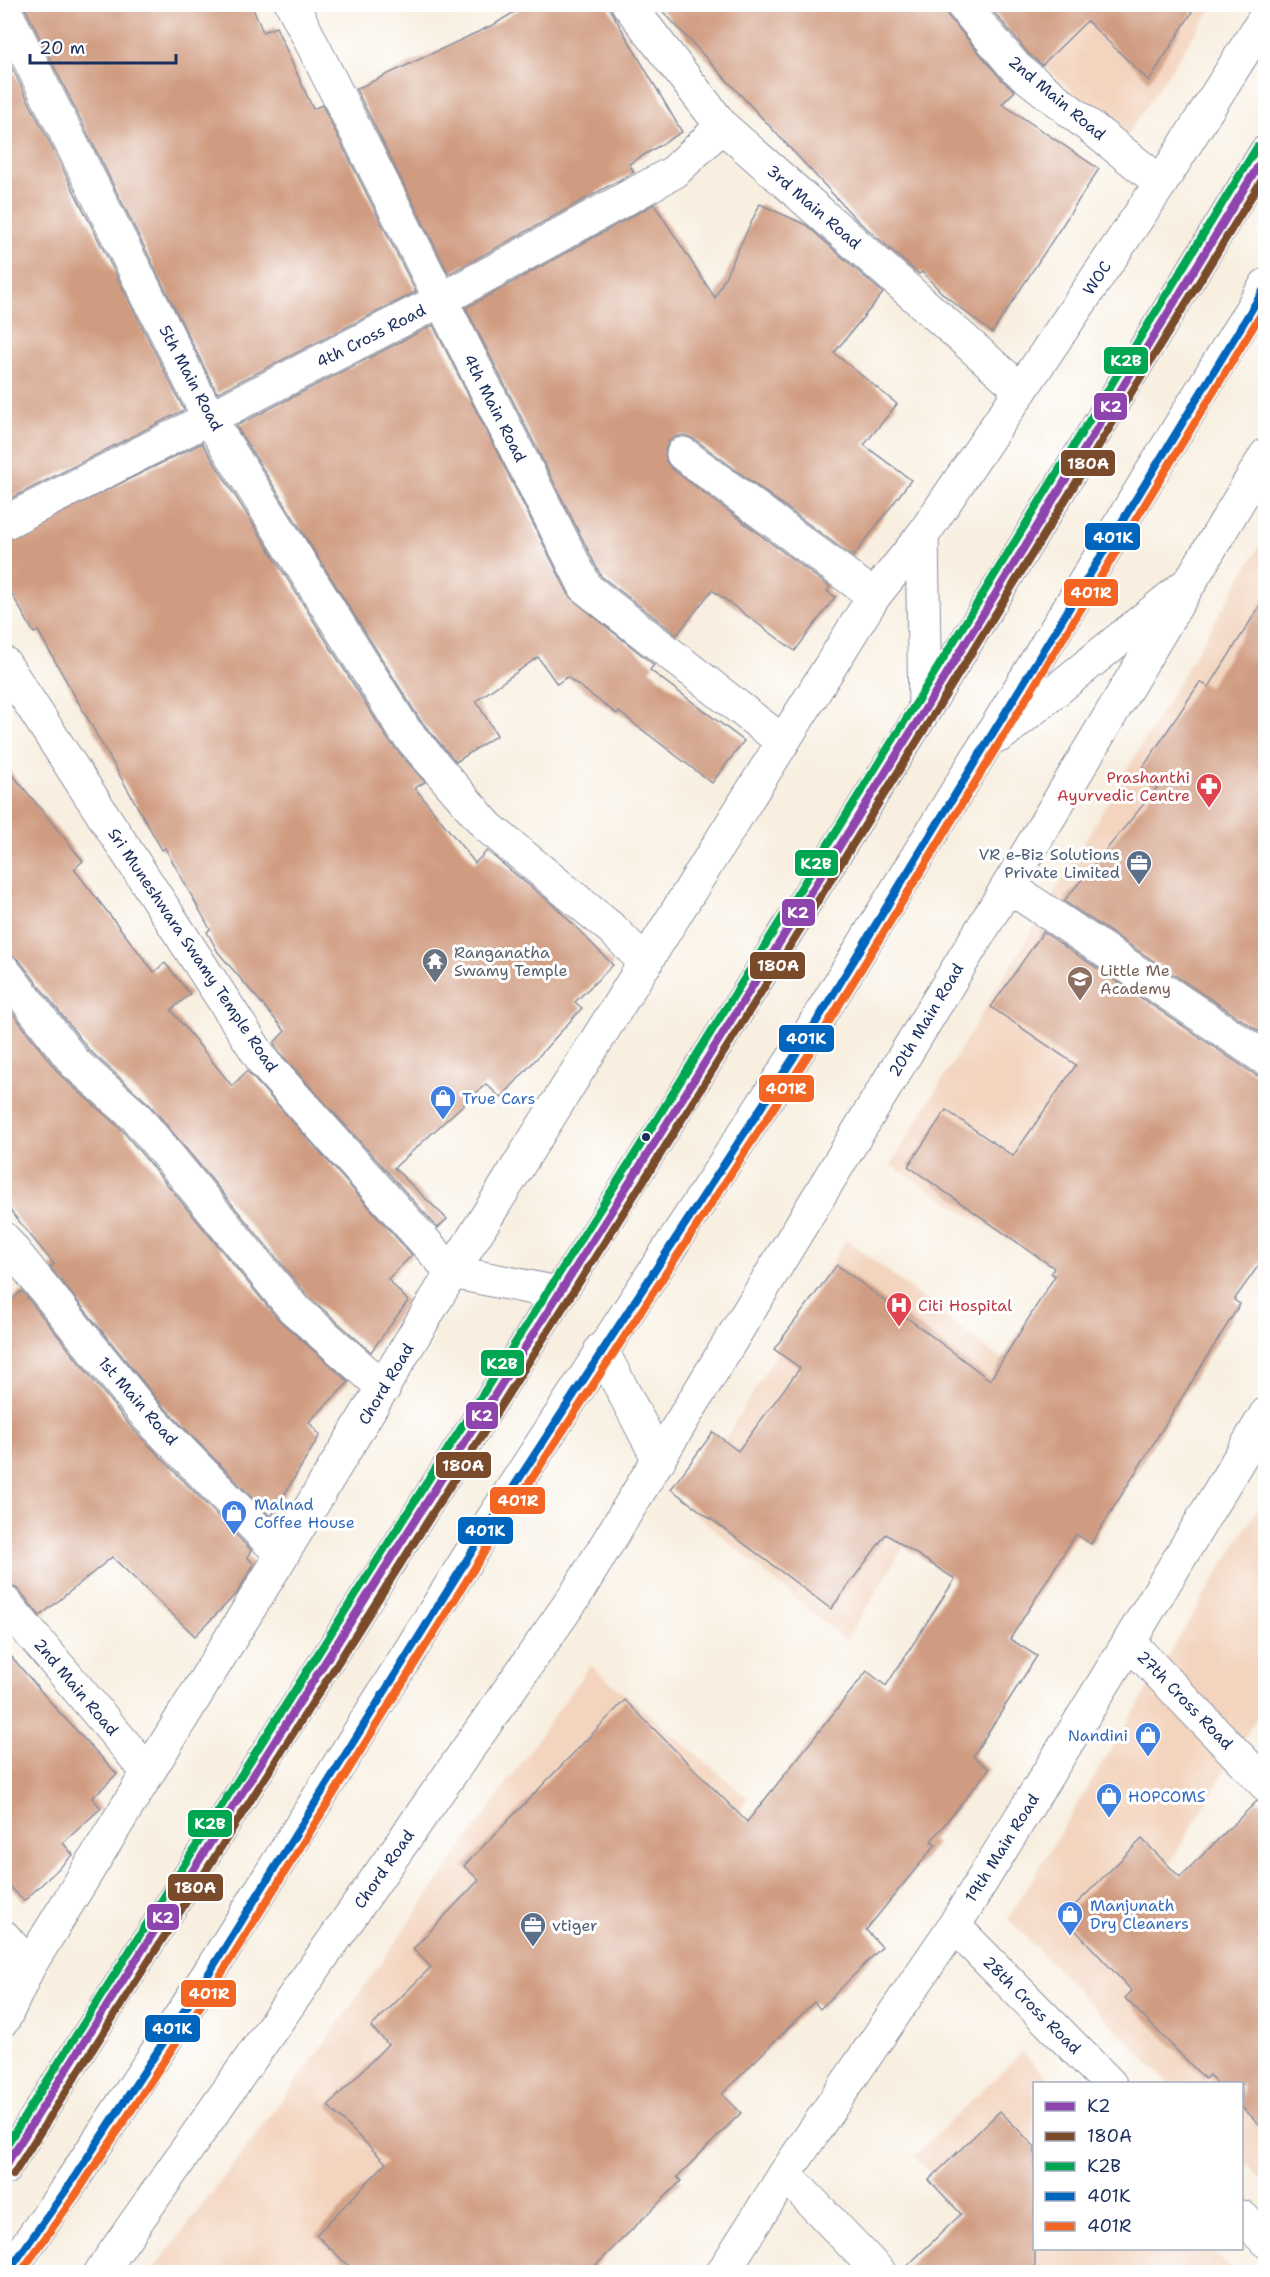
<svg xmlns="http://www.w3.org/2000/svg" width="1270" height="2277" font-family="'Shantell Sans',sans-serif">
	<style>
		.built { fill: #f3d4be }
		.building { fill: #d09c81 }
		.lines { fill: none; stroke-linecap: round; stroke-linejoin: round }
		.street-casing { stroke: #8a8f9f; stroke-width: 35 }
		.secondary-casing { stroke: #8a8f9f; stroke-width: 35 }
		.primary-casing { stroke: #8a8f9f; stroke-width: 35 }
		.street { stroke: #fff; stroke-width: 33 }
		.secondary { stroke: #fff; stroke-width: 33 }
		.primary { stroke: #fff; stroke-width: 33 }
		.bus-1-casing { stroke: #fff; stroke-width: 12 }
		.bus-2-casing { stroke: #fff; stroke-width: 12 }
		.bus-3-casing { stroke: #fff; stroke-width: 12 }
		.bus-4-casing { stroke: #fff; stroke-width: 12 }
		.bus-5-casing { stroke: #fff; stroke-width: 12 }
		.bus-1 { stroke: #8e44ad; stroke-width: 8 }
		.bus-2 { stroke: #7a4b2a; stroke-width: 8 }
		.bus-3 { stroke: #00a651; stroke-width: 8 }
		.bus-4 { stroke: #0065bd; stroke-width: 8 }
		.bus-5 { stroke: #f26522; stroke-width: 8 }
		.bus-dot { fill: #1b2f5e; stroke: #fff; stroke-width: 2 }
		.labels { text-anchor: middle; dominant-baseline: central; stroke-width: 6; stroke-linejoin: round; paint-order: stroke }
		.street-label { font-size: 16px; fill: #1b2f5e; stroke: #fff }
		.health-label { font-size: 16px; fill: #be3a42; stroke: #fff; text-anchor: end }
		.service-label { font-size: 16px; fill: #4e5e75; stroke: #fff; text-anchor: end }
		.worship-label { font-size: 16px; fill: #5b616d; stroke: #fff; text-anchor: start }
		.education-label { font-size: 16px; fill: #785e54; stroke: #fff; text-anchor: start }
		.shop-label { font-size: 16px; fill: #366cbe; stroke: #fff; text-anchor: start }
		.line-badge { stroke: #fff; stroke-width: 2 }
		.badge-label { font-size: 16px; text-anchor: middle; font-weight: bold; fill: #fff }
	</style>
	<rect width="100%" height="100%" fill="#fff"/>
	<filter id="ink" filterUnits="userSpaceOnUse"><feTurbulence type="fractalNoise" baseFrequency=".0167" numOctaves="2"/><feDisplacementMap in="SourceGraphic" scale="12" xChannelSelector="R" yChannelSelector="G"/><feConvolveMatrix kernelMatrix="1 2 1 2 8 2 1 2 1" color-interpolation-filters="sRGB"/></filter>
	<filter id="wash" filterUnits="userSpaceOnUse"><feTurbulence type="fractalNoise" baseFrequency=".008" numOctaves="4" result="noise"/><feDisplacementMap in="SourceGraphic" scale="24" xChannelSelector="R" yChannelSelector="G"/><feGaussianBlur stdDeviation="1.35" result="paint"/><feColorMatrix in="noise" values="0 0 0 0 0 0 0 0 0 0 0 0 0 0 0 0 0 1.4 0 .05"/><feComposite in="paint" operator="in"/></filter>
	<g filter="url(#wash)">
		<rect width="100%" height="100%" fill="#f8efe0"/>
		<g class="built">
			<polygon points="1016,5 1214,5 1125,138 998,24"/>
			<polygon points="1265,537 1265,1040 1049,901"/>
			<polygon points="1037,922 1265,1077 1265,1210 1069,1278 891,1165"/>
			<polygon points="846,1239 1013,1369 846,1641 685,1505"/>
			<polygon points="1265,1496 1265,1703 1165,1872 1265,1977 1265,2183 1242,2159 1242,2084 1168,2083 1008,1919"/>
			<polygon points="590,1665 748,1798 455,2272 152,2272 319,2051"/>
			<polygon points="1022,2052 1052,2083 1034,2084 1034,2248 1211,2249 1234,2272 1026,2272 914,2156"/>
		</g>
		<g id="blocks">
			<g class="building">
				<polygon points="23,4 251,4 263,32 276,27 313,109 322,105 416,292 217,393"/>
				<polygon points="527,4 607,4 682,132 629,164 634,172 449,274 356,89 495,24"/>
				<polygon points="656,4 944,4 948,16 1002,80 1015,91 1002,104 1099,169 992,333 944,295 922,272 919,274 856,219"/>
				<polygon points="987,4 1197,4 1149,81 1087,21 1042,65 1029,54"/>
				<polygon points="4,52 184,410 4,502"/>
				<polygon points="654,204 715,298 760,204 806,225 883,293 834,353 897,404 864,445 911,480 853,557 694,439 685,435 675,437 668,442 665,451 666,461 672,469 830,587 827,591 835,597 795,651 712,590 677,635 601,576 466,308"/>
				<polygon points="433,325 570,597 654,665 650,670 744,741 712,783 619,712 617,714 567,677 557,684 538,657 476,701 497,735 456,762 420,720 236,426"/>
				<polygon points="202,443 389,741 425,782 415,788 475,863 487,851 558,909 613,965 575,1002 582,1008 501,1098 486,1084 394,1168 447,1219 438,1228 280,1053 274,1043 285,1031 218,952 207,932 210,929 165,848 162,850 38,631 34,633 4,580 4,541"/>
				<polygon points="1266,596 1266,1036 1064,901 1157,788 1138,775 1200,682 1209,687"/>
				<polygon points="4,764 83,861 74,869 154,972 165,963 190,994 171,1010 232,1086 247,1071 412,1255 388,1279 408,1301 371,1352 307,1295 150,1105 89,1050 19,960 4,953"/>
				<polygon points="1043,932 1256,1075 1266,1078 1266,1255 1234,1300 1240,1304 1091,1544 1076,1534 1010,1639 1037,1656 973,1756 989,1769 931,1841 936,1844 866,1930 882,1947 820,2009 814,2002 722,2094 741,2113 677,2177 681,2181 589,2272 355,2272 316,2235 386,2163 328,2106 388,2044 371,2027 431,1967 413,1949 479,1880 464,1866 625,1700 747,1822 867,1671 886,1686 955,1579 886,1534 831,1609 671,1489 713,1432 738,1451 800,1368 774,1349 837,1265 990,1380 1055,1276 1051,1273 1054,1268 908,1166 946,1110 1013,1156 1076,1065 991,1007"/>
				<polygon points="4,1002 60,1075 122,1130 279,1320 349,1382 309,1422 320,1435 271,1517 160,1403 50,1267 54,1264 4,1203"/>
				<polygon points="22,1291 131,1427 251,1550 247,1557 254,1564 237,1593 195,1636 112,1557 40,1616 18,1589 4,1584 4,1306"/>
				<polygon points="4,1648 58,1711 117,1774 92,1798 101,1808 63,1843 73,1855 24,1901 4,1880"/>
				<polygon points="1257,1801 1266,1803 1266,2131 1242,2107 1242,2084 1218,2084 1209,2075 1205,2079 1125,1998 1132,1991 1063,1917 1142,1839 1180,1877"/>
				<polygon points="1000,2111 1035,2147 1035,2272 901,2272 961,2214 929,2180"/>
			</g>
		</g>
	</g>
	<g filter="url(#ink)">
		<use href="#blocks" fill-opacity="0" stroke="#8a8f9f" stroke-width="1.5"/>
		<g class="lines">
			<g class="street-casing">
				<g id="street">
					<polyline points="292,4 586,588 783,742"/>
					<polyline points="628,4 722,126 1021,390"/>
					<polyline points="962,4 1016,68 1161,183"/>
					<polyline points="4,9 209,418 405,731 488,827 612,929 646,963"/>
					<polyline points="683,454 874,596"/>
					<polyline points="4,523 441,300 674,172 722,126"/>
					<polyline points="4,663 265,1064 452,1272"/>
					<polyline points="1008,886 1266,1059"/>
					<polyline points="4,971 75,1063 136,1117 293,1308 384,1388"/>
					<polyline points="4,1239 146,1415 282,1555"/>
					<polyline points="4,1602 148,1772"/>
					<polyline points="1129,1642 1266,1785"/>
					<polyline points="785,2174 879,2272"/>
					<polyline points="723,2272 785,2174 954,1926"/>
				</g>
			</g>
			<g class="secondary-casing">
				<g id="secondary">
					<polyline points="4,1937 29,1966"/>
					<polyline points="4,2019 29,1966 282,1555 452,1272 874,596 922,536 1161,183 1266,16"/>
					<polyline points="1110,2084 954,1926 1129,1642 1266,1414"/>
					<polyline points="1242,2217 1266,2241"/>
					<polyline points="101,2272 575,1596 1008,886 1266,455"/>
				</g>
			</g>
			<g class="primary-casing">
				<g id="primary">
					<polyline points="922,536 925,709"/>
					<polyline points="1001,735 1192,580"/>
					<polyline points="452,1272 558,1293"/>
					<polyline points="601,1349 659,1460"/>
					<polyline points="4,2169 654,1144 925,709 1266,152"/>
					<polyline points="8,2272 66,2190 211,1970 481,1537 807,1037 1266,285"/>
				</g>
			</g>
			<use href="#street" class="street"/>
			<use href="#secondary" class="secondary"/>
			<use href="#primary" class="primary"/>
			<g class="bus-1-casing">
				<polyline id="bus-1" points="4,2168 654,1144 925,709 1266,153"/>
			</g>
			<g class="bus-2-casing">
				<polyline id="bus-2" points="13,2175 663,1150 934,714 1266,173"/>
			</g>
			<g class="bus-3-casing">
				<polyline id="bus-3" points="4,2149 645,1138 916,703 1257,147"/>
			</g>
			<g class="bus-4-casing">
				<polyline id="bus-4" points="8,2272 66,2190 211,1970 481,1537 807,1037 1266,286"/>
			</g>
			<g class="bus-5-casing">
				<polyline id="bus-5" points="21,2272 75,2196 220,1976 490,1543 816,1043 1266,306"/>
			</g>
			<use href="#bus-1" class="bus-1"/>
			<use href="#bus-2" class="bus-2"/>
			<use href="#bus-3" class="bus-3"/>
			<use href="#bus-4" class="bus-4"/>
			<use href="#bus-5" class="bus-5"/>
		</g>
	</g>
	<defs>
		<g id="pharmacy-pin" transform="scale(1.35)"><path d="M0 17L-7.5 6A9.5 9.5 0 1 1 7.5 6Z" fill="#e0444e" stroke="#fff"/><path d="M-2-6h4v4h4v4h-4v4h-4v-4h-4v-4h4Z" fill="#fff"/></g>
		<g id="office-pin" transform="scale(1.35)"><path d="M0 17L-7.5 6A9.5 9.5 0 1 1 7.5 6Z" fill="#5c6f8a" stroke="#fff"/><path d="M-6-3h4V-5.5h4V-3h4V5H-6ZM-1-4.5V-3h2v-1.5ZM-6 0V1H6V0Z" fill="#fff"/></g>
		<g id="temple-pin" transform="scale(1.35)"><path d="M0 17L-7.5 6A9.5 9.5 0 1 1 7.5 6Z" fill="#6b7280" stroke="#fff"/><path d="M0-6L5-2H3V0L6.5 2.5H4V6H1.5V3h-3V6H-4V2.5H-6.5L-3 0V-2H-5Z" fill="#fff"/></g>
		<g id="school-pin" transform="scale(1.35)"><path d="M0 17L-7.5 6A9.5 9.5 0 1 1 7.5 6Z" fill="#8d6e63" stroke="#fff"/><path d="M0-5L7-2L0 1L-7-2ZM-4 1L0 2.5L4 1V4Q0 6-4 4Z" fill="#fff"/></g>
		<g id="shop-pin" transform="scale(1.35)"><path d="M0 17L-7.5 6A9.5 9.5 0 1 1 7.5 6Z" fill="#3f7fe0" stroke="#fff"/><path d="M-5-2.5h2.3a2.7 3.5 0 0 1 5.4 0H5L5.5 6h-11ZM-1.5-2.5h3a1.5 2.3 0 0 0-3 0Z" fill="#fff"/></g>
		<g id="hospital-pin" transform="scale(1.35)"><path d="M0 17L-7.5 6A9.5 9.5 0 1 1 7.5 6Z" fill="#e0444e" stroke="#fff"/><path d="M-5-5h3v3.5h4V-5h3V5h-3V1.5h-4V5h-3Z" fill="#fff"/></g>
	</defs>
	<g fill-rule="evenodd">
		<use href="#pharmacy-pin" x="1209" y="786"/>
		<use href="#office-pin" x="1139" y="863"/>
		<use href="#temple-pin" x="435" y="961"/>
		<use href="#school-pin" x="1080" y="979"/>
		<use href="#shop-pin" x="443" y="1098"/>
		<use href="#hospital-pin" x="899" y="1305"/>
		<use href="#shop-pin" x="234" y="1513"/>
		<use href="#shop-pin" x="1148" y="1735"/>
		<use href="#shop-pin" x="1109" y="1796"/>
		<use href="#shop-pin" x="1070" y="1914"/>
		<use href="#office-pin" x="533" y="1925"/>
	</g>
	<circle class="bus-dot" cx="646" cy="1137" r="5"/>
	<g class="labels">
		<g class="street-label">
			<text transform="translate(1057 98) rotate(40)">2nd Main Road</text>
			<text transform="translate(814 207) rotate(41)">3rd Main Road</text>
			<text transform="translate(1097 278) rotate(-56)">WOC</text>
			<text transform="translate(371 336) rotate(-27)">4th Cross Road</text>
			<text transform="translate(191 378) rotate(62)">5th Main Road</text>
			<text transform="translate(495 408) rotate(63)">4th Main Road</text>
			<text transform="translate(193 950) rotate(56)">Sri Muneshwara Swamy Temple Road</text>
			<text transform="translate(926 1020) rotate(-59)">20th Main Road</text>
			<text transform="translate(386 1384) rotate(-59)">Chord Road</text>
			<text transform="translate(138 1401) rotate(49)">1st Main Road</text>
			<text transform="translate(76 1687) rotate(50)">2nd Main Road</text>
			<text transform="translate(1185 1700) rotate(46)">27th Cross Road</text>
			<text transform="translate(1002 1848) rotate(-58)">19th Main Road</text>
			<text transform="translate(384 1869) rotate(-55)">Chord Road</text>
			<text transform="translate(1032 2005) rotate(45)">28th Cross Road</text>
		</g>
		<g class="health-label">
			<text x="1190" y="777">Prashanthi<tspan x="1190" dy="18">Ayurvedic Centre</tspan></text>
			<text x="918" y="1305" text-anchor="start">Citi Hospital</text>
		</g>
		<g class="service-label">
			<text x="1120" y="854">VR e-Biz Solutions<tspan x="1120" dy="18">Private Limited</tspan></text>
			<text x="552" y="1925" text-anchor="start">vtiger</text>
		</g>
		<g class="worship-label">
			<text x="454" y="952">Ranganatha<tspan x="454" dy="18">Swamy Temple</tspan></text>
		</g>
		<g class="education-label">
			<text x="1100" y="970">Little Me<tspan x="1100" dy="18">Academy</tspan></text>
		</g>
		<g class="shop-label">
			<text x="462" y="1098">True Cars</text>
			<text x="254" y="1504">Malnad<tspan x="254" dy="18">Coffee House</tspan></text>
			<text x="1128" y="1735" text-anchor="end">Nandini</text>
			<text x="1128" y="1796">HOPCOMS</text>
			<text x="1090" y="1905">Manjunath<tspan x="1090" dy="18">Dry Cleaners</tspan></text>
		</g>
	</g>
	<g class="line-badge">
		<rect x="1103" y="346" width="46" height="29" rx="6" fill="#00a651"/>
		<rect x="1093" y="392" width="35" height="29" rx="6" fill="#8e44ad"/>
		<rect x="1060" y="449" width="56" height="28" rx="6" fill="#7a4b2a"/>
		<rect x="1084" y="522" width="57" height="29" rx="6" fill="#0065bd"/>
		<rect x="1063" y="578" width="56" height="29" rx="6" fill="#f26522"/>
		<rect x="794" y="849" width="45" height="28" rx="6" fill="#00a651"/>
		<rect x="781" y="898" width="35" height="29" rx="6" fill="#8e44ad"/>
		<rect x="749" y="951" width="57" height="29" rx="6" fill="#7a4b2a"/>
		<rect x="778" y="1024" width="57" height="29" rx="6" fill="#0065bd"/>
		<rect x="758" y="1074" width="57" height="29" rx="6" fill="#f26522"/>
		<rect x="480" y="1349" width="45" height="28" rx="6" fill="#00a651"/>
		<rect x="465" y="1401" width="34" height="29" rx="6" fill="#8e44ad"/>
		<rect x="435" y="1451" width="57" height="28" rx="6" fill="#7a4b2a"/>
		<rect x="489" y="1486" width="57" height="29" rx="6" fill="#f26522"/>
		<rect x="457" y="1516" width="57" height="29" rx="6" fill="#0065bd"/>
		<rect x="187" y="1809" width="46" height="29" rx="6" fill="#00a651"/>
		<rect x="167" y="1873" width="57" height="29" rx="6" fill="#7a4b2a"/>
		<rect x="146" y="1903" width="34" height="28" rx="6" fill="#8e44ad"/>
		<rect x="180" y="1979" width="57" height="29" rx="6" fill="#f26522"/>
		<rect x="144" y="2014" width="57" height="29" rx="6" fill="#0065bd"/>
	</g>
	<g class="badge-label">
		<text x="1126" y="366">K2B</text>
		<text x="1111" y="412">K2</text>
		<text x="1088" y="469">180A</text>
		<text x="1113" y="543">401K</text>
		<text x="1091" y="598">401R</text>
		<text x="816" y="869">K2B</text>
		<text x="798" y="918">K2</text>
		<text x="778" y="971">180A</text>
		<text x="806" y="1044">401K</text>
		<text x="786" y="1094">401R</text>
		<text x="502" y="1369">K2B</text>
		<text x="482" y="1421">K2</text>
		<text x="463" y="1471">180A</text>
		<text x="518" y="1506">401R</text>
		<text x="485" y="1536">401K</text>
		<text x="210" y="1829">K2B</text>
		<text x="195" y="1893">180A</text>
		<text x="163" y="1923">K2</text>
		<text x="209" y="1999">401R</text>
		<text x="172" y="2034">401K</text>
	</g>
	<rect width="1270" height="2277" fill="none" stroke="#fff" stroke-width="24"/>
	<rect x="1033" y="2082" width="210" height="168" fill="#ffffff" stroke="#a4acbf" stroke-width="1.5"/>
	<rect x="1045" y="2102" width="30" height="9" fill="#8e44ad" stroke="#a4acbf" stroke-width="1.5"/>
	<text x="1087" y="2112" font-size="18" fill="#1b2f5e">K2</text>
	<rect x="1045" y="2132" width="30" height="9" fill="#7a4b2a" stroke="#a4acbf" stroke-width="1.5"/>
	<text x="1087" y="2142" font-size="18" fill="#1b2f5e">180A</text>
	<rect x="1045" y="2162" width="30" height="9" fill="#00a651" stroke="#a4acbf" stroke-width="1.5"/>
	<text x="1087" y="2172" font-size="18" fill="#1b2f5e">K2B</text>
	<rect x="1045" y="2192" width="30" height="9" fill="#0065bd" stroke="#a4acbf" stroke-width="1.5"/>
	<text x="1087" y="2202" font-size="18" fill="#1b2f5e">401K</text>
	<rect x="1045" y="2222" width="30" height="9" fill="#f26522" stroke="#a4acbf" stroke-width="1.5"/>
	<text x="1087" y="2232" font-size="18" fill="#1b2f5e">401R</text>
	<path d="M30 54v9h146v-9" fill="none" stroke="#1b2f5e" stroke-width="3"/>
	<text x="39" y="54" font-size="18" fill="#1b2f5e" stroke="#ffffff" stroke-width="4.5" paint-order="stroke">20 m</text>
</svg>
